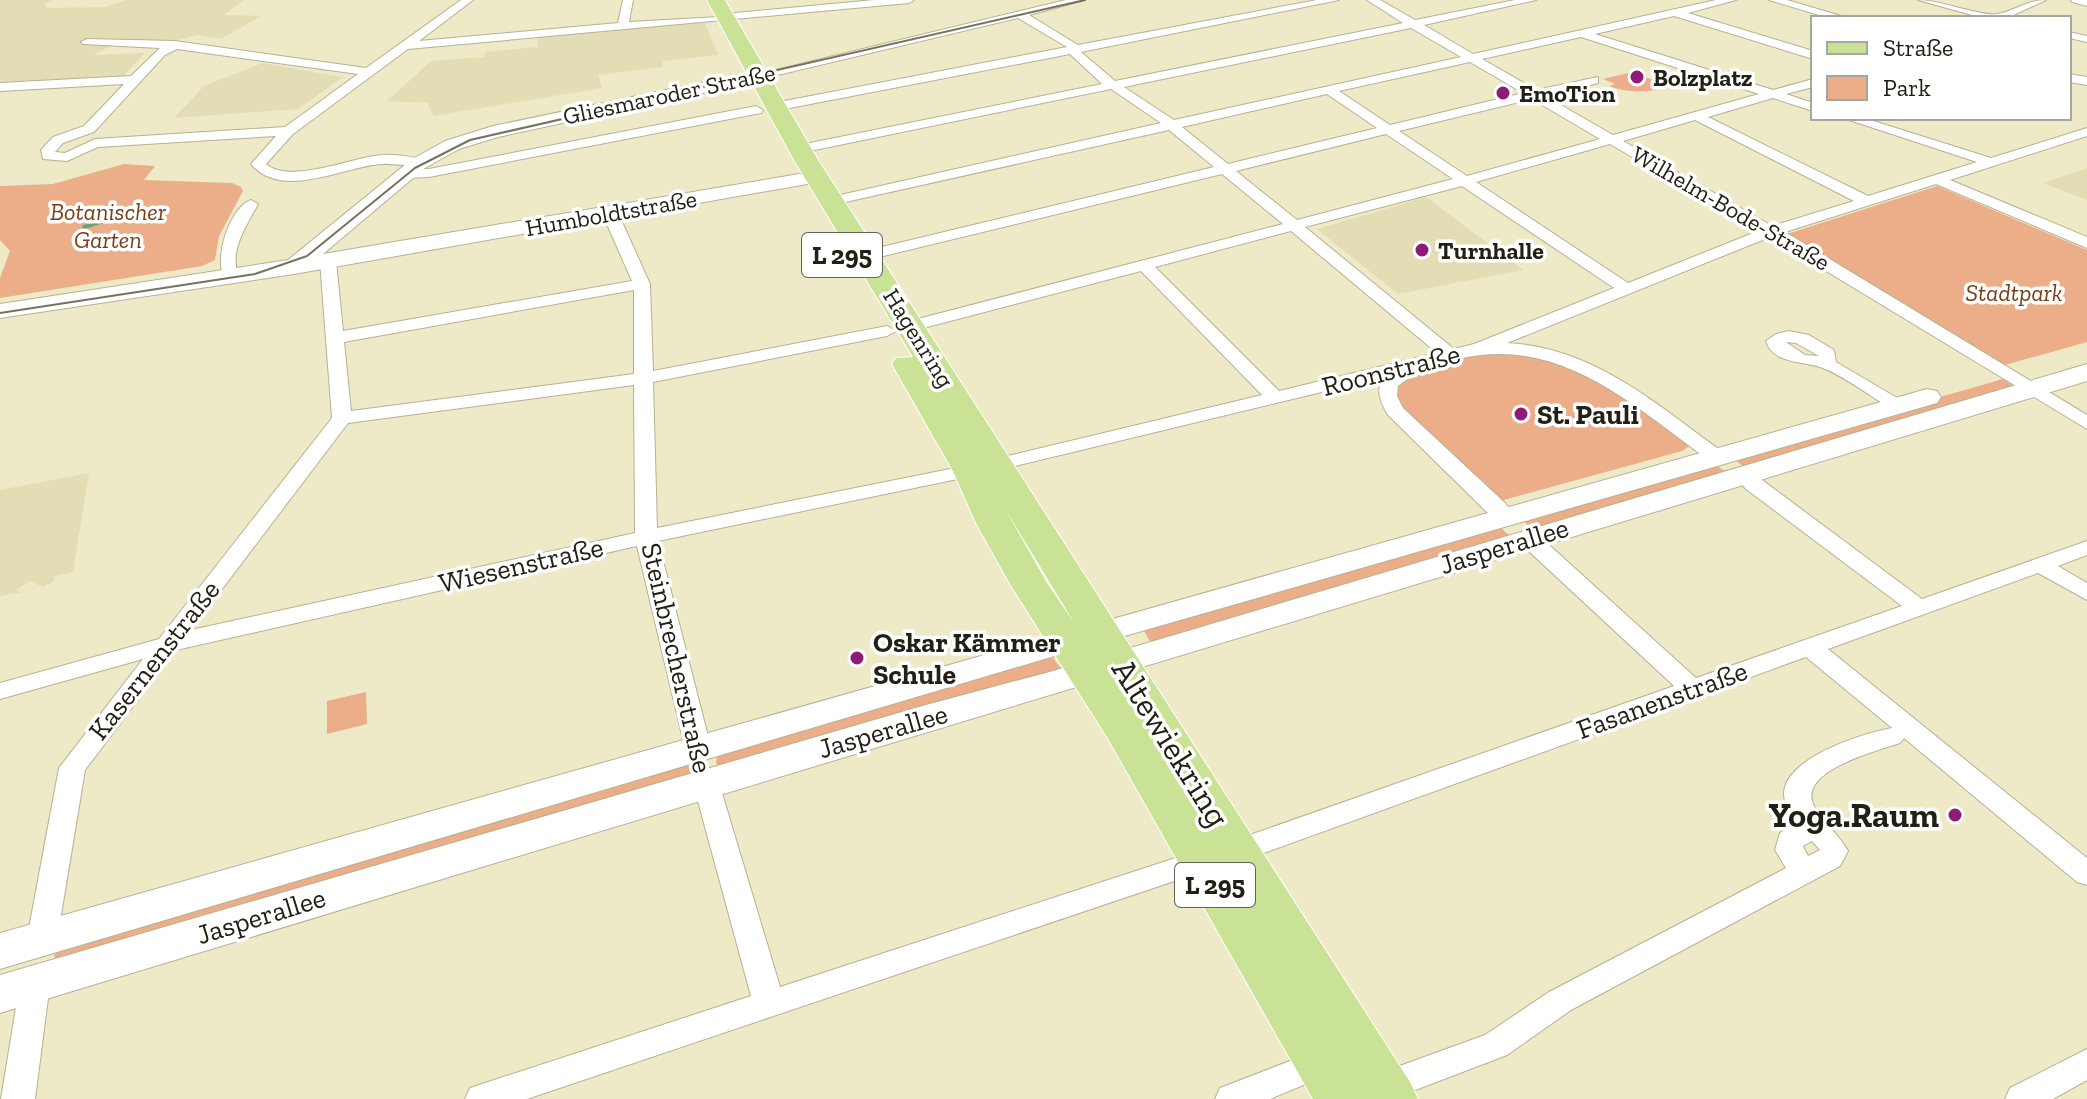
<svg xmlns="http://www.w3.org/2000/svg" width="2087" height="1099" font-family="'Zilla Slab',serif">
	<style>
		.built { fill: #e3ddb5 }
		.green { fill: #ebae89 }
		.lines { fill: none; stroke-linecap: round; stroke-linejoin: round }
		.stream { stroke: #6aa274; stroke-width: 4 }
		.street-casing { stroke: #b6b191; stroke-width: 2 }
		.secondary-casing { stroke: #b6b191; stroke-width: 2 }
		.primary-casing { stroke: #fff; stroke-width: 2 }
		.street { fill: #fff; fill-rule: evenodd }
		.secondary { fill: #fff; fill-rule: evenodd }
		.primary { fill: #cae295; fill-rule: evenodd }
		.tram { stroke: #75735e; stroke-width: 2 }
		.poi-dot { fill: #911977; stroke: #fff; stroke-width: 3 }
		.labels { text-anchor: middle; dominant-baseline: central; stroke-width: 7; stroke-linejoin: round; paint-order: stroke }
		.far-poi-label { font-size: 24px; font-weight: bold; fill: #222014; stroke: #fff; text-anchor: start }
		.far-street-label { font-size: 24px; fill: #222014; stroke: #fff }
		.far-park-label { font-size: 24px; font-style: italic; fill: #783e16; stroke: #fff }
		.shield { fill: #fff; stroke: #64635a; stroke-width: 2 }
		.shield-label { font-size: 26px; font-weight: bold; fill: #222014 }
		.street-label { font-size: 28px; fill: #222014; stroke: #fff }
		.poi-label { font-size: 28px; font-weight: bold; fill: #222014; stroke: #fff; text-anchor: start }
		.near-street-label { font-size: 34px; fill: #222014; stroke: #fff }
		.near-poi-label { font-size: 34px; font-weight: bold; fill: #222014; stroke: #fff; text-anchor: end }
	</style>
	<rect width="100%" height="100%" fill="#eeeac8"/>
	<g class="built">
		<polygon points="0,0 52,0 45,4 47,8 105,7 127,0 245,0 224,15 261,16 221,39 198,35 151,47 111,46 93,55 145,53 123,76 0,82"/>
		<polygon points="704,21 718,55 663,61 663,67 598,75 602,88 434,116 427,103 387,101 431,61 484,57 485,52 538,47 538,37"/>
		<polygon points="262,63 343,77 298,109 174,118 204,86"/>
		<polygon points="2087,168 2087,200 2043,183"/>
		<polygon points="1426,197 1523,270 1398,294 1317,229"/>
		<polygon points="89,473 73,572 55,576 53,582 43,587 30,581 16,590 22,592 0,596 0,490"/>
	</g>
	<g class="green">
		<path d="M1632,72L1672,87C1649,92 1631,94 1609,86L1615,84L1603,79Z"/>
		<polygon points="124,164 155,166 144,180 232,183 241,187 243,191 219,236 215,260 202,266 0,298 0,278 10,251 0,240 0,186 53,184"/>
		<polygon points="1937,186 2087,250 2087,342 2005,365 1787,234"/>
		<path d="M1515,352L1584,369L1691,445L1682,451L1500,501L1400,409L1395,389C1410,361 1486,353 1515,352Z"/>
		<polygon points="2003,379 2020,389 1747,469 1731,457"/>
		<polygon points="1713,463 1729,474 1535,532 1521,519"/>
		<polygon points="1498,525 1512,538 1152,645 1143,629"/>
		<polygon points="1053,658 1060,667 1053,673 719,767 716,763 717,756 1029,661"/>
		<polygon points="366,692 367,724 327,734 327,701"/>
		<polygon points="683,763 695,769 694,776 58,964 54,956 61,945"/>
	</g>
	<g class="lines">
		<polyline class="stream" points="84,227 106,220 121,208"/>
		<g class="street-casing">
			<g id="street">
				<path d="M461,0H473L419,41L618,23L623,0H633L629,22L719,17L724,14L874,0H914L909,3L408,49L293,134L266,164C290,185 352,157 382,155C397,154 412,157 426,160V166C412,168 397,163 382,164C344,166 282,201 251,164L276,136L98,147L67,161L43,159L41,150L53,137L84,126L124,84L0,91V83L131,76L160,48L83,44L81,42L87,39L175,41L366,68ZM177,49L358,74L285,127L95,139L65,153L55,152L63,143L94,132L165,55Z"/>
				<path d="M1066,0H1085L1029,15L1078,45L1317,0H1339L1081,52L1115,81L1403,23L1367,0H1380L1415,20L1515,0H1536L1424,25L1473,54L1716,0H1736L1688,13L1813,51V59L1674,16L1595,34L1773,90L1813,79V87L1786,94L1813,103V111L1773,98L1708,117L1868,196L1977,162L1843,118H1864L1991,158L2087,128V136L1950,180L2087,237V248L1936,184L1785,232L2087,415V429L1770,237L1507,343C1594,347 1657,405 1724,453L1727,457L1724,461H1710C1634,406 1558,334 1458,359C1429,366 1422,367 1398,386L1397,396L1403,408L1505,503L1516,517L1505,523L1497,522L1388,415C1380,401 1373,387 1388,376L998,470L991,468L988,464L991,460L1262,395L1141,271L912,331L906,330L903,326L906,322L1283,224L1222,174L867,260L861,258V252L1214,167L1169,130L832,205L827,204V198L1161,123L1111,89L800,153L793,149L800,145L1102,84L1070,54L774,111L768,107L774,103L1067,47L1018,18L757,80L751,76ZM1411,28L1461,57L1174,120L1124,87ZM1581,37L1759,94L1613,135L1545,96L1598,83V77L1536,90L1482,59ZM1470,62L1523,93L1390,125L1339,91ZM1327,94L1377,128L1228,164L1182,127ZM1532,99L1600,139L1467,176L1399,131ZM1695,120L1854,201L1772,226L1623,141ZM1386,134L1453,179L1297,220L1236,171ZM1610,144L1758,231L1628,283L1476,182ZM1462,186L1614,288L1474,344L1454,349L1305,227ZM1291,231L1437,353L1279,391L1155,267Z"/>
				<polygon points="1769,0 1787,0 1848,18 1829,18"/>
				<path d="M1918,0C1940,0 1982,17 1998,14C2016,10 2028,0 2046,0L2007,18H1983Z"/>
				<polygon points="2071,0 2087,0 2087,6 2072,2"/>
				<polygon points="2069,32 2087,36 2087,42 2069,38"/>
				<polygon points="2069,74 2087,77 2087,85 2069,82"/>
				<polygon points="756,106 763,110 761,113 429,177 405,178 398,174 405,170 429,169"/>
				<path d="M251,200L258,204C246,227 228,251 239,277L237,280H225C213,260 229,208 251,200Z"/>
				<path d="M610,208L618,213L650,284L653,371L887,326L896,331L887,336L653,382L657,528L970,465L980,471L977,475L658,541L711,748L707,755L698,757L689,755L685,748L637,546L176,650L85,770L57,939L53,948L42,951L31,948L27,939L59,768L143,659L0,699V683L159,639L332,418L320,261L322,258L328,256L336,261L343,331L632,281L602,213ZM634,290V374L351,411L344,342ZM634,385L635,533L191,630L348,423Z"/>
				<path d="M1789,331L1809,335L1834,350L1836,362L1909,405L1906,409H1892C1871,397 1843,375 1820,367C1802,361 1773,364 1766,341L1776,334ZM1786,342L1796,343L1819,356L1805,355Z"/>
				<path d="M1743,469L1750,471L1922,599L2087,541V555L2058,566L2087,583V600L2038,573L1828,649L2087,858V885L2077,882L1904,738L1900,743C1877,751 1796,771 1814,806C1823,823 1839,834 1848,851L1840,866L1571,1010L1507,1055L1392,1099L1372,1098L1368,1087L1372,1076L1485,1035L1549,992L1786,868L1775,850L1780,833L1797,823C1791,815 1784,805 1784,794C1784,758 1863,733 1892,728L1806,657L1247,859L1237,862L1227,859L1223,851L1227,843L1674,686L1521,544L1518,539L1521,534H1537L1696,678L1902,606L1746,489L1733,475ZM1812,841L1820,850L1808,856L1803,846Z"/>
				<polygon points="706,773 715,776 719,783 780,987 1200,850 1210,853 1214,861 1210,869 527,1099 465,1099 470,1088 482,1084 751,996 693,783 697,776"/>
				<polygon points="35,970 46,974 50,983 35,1099 1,1099 20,983 24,974"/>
				<polygon points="1321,1049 1332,1053 1337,1063 1332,1073 1270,1099 1215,1099 1220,1088"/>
				<polygon points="2087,1049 2087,1080 2053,1099 2005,1099 2010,1088"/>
			</g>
		</g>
		<g class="secondary-casing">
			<g id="secondary">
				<polygon points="757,71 766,76 763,80 498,137 459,149 425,168 323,254 817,171 827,177 824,181 294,274 0,318 0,304 288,260 411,160 445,141 493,126"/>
				<polygon points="2087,364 2087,381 0,1013 0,975 926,705 1053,671"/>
				<polygon points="1927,389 1937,391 1941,397 1937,403 1051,657 0,969 0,933"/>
			</g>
		</g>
		<g class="primary-casing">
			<path id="primary" d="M707,0H725L818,160L1410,1082L1418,1099H1313L1107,737L1010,584L976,523L953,471L892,364L896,358L913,357L794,160ZM1004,507L1075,624L1047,583Z"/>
		</g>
		<use href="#street" class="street"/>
		<use href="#secondary" class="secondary"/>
		<use href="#primary" class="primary"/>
		<polyline class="tram" points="0,313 255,274 307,256 415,168 470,140 1085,0"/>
	</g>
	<g class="poi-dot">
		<circle cx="1637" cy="77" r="8"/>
		<circle cx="1503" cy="93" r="8"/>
		<circle cx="1422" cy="250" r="8"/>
		<circle cx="1521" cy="414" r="8"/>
		<circle cx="857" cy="658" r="8"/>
		<circle cx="1955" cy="815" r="8"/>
	</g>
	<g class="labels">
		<g class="far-poi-label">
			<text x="1653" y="77">Bolzplatz</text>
			<text x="1519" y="93">EmoTion</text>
			<text x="1438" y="250">Turnhalle</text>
		</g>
		<g class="far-street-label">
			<text transform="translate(669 94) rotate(-12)">Gliesmaroder Straße</text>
			<text transform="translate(1731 208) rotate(30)">Wilhelm-Bode-Straße</text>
			<text transform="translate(611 213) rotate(-10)">Humboldtstraße</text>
			<text transform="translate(919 338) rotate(58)">Hagenring</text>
		</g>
		<g class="far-park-label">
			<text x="108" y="211">Botanischer<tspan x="108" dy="28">Garten</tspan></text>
			<text x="2014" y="292">Stadtpark</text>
		</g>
		<g class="shield">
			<rect x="802" y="233" width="80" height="44" rx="6"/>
			<rect x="1175" y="863" width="80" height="44" rx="6"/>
		</g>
		<g class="shield-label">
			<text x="842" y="255">L 295</text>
			<text x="1215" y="885">L 295</text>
		</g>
		<g class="street-label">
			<text transform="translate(1391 370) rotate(-14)">Roonstraße</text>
			<text transform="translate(1504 546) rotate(-17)">Jasperallee</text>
			<text transform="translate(521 565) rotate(-13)">Wiesenstraße</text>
			<text transform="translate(677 658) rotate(77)">Steinbrecherstraße</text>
			<text transform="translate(154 660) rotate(-52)">Kasernenstraße</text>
			<text transform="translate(1662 700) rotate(-20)">Fasanenstraße</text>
			<text transform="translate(883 731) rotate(-16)">Jasperallee</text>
			<text transform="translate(261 916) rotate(-17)">Jasperallee</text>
		</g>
		<g class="poi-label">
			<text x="1537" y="414">St. Pauli</text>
			<text x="873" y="642">Oskar Kämmer<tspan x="873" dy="32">Schule</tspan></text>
		</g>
		<g class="near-street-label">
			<text transform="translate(1171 743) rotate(58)">Altewiekring</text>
		</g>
		<g class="near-poi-label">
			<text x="1939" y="815">Yoga.Raum</text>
		</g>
	</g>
	<rect x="1811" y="16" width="260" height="104" fill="#ffffff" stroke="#a7a6a1" stroke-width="2"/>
	<rect x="1827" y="42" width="40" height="12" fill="#cae295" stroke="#a7a6a1" stroke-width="2"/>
	<text x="1883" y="56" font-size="24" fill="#222014">Straße</text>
	<rect x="1827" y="76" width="40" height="24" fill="#ebae89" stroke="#a7a6a1" stroke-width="2"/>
	<text x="1883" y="96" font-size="24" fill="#222014">Park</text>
</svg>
